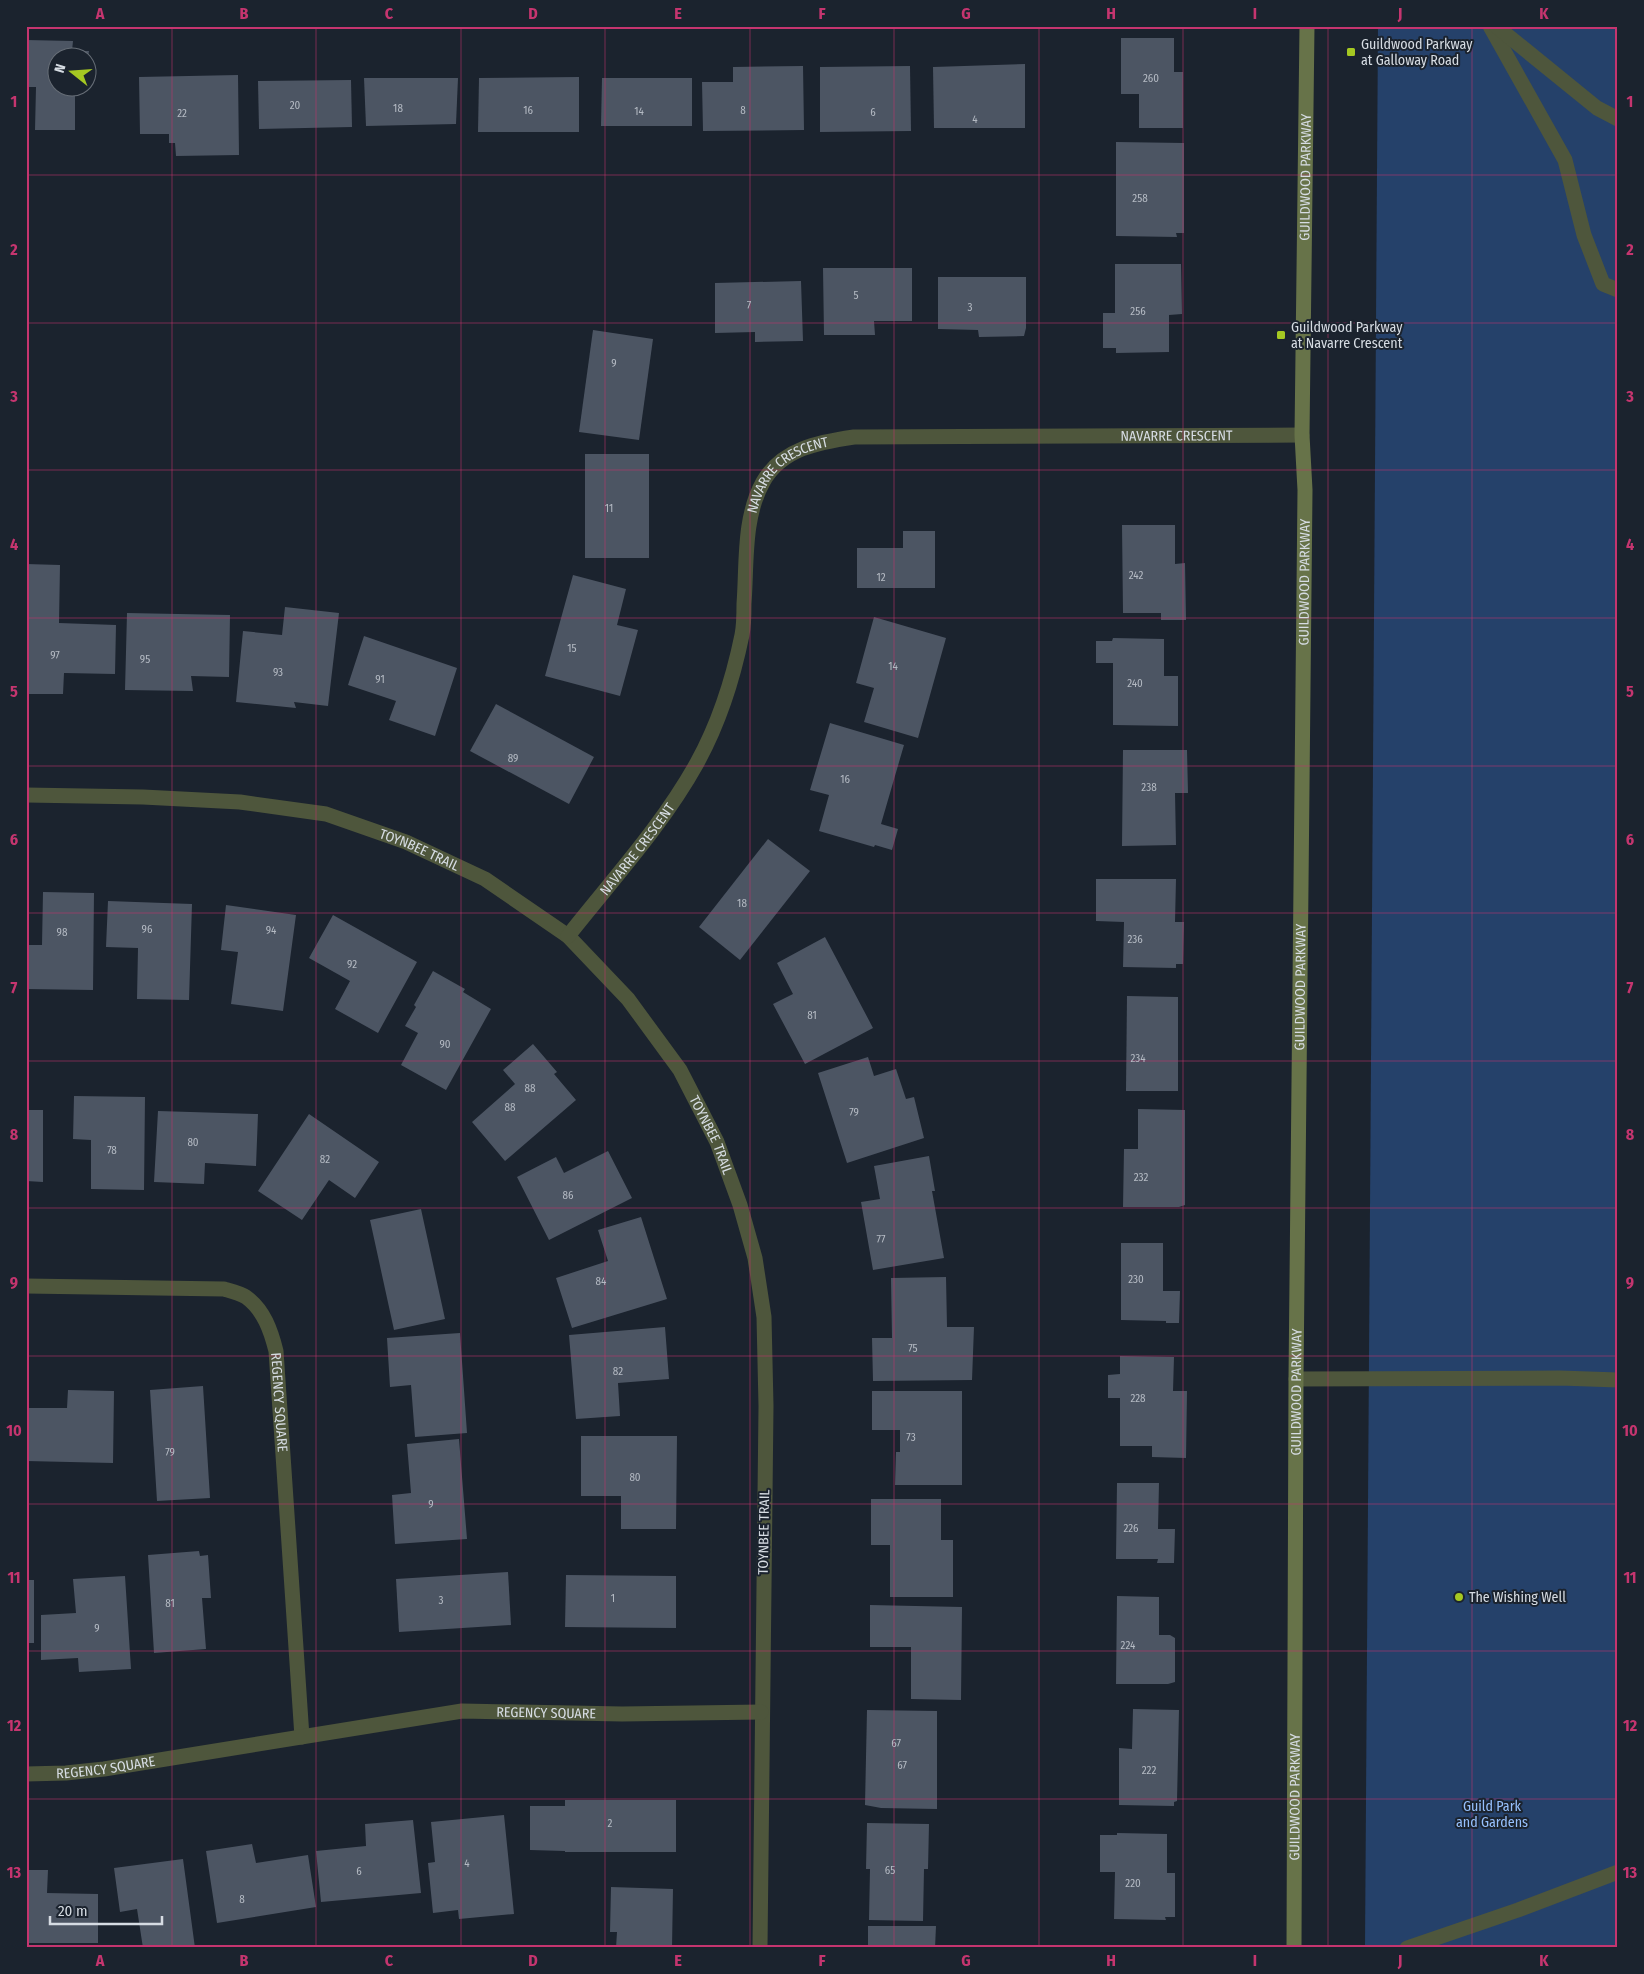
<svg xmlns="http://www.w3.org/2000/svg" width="1644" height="1974" font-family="'Fira Sans Condensed',sans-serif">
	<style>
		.green { fill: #25416a }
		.building { fill: #4c5563 }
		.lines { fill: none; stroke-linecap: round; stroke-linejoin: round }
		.lane { stroke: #4e563c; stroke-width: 15 }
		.street { stroke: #4e563c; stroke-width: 15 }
		.secondary { stroke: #677349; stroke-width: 15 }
		.grid { fill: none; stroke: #c5356f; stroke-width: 1; stroke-opacity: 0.55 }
		.poi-dot { fill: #a5c822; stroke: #1b232e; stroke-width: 2 }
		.labels { text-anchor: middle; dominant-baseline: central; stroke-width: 4; stroke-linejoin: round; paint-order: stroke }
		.number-label { font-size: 11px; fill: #b4bac3 }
		.poi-label { font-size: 14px; fill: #d6dce3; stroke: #1b232e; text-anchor: start }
		.street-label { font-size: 14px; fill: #d6dce3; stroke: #1b232e }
		.park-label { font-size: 14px; fill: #96c0fd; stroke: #1b232e }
		.neatline { fill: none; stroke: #c5356f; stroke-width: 2 }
		.grid-label { font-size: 16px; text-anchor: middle; font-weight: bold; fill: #c5356f }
	</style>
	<rect width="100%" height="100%" fill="#1b232e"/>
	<polygon class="green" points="1378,26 1618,26 1618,1948 1365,1948"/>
	<g class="building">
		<polygon points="1121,38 1174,38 1174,72 1183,72 1183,128 1139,128 1139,94 1121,94"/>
		<polygon points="26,40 73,41 72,51 89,51 88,58 58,58 58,88 75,88 75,130 35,130 36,87 26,87"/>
		<polygon points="1025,64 1025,128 934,128 933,67"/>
		<polygon points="803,66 804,130 703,131 702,82 733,82 733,67"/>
		<polygon points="910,66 911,131 820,132 820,67"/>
		<polygon points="238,75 239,155 176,156 175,143 169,143 169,134 140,134 139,77"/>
		<polygon points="579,77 579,132 478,132 479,78"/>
		<polygon points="364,78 458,78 456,124 366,126"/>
		<polygon points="602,78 692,78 692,126 601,126"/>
		<polygon points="351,80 352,127 259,129 258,81"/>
		<polygon points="1116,142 1184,143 1184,233 1176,233 1177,237 1116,236"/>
		<polygon points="1115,264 1181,264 1182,314 1169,315 1169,352 1116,353 1116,348 1103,348 1103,313 1115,313"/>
		<polygon points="823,268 912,268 912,321 874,321 875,335 824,335"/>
		<polygon points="938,277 1026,277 1026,328 1024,336 979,337 978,330 938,329"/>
		<polygon points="801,281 803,341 755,342 755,332 715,333 715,283"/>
		<polygon points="593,330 653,339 639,440 579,432"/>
		<rect x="585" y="454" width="64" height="104"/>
		<polygon points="1122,525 1175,525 1175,564 1185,563 1186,620 1161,620 1161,613 1123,613"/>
		<polygon points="903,531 935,531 935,588 857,588 857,548 903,548"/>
		<polygon points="26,564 60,565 59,623 116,625 115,674 64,673 63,694 26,694"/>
		<polygon points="573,575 626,589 617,625 638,630 620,696 545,676"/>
		<polygon points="285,607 339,613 328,706 294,702 296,708 236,702 243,631 282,635"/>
		<polygon points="127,613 230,615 229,677 191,676 193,691 125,690"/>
		<polygon points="874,617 946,638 918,738 864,722 874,688 856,683"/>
		<polygon points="364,636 457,668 435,736 389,720 396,701 348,685"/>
		<polygon points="1113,638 1164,639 1164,676 1178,676 1178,726 1113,725 1113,663 1096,663 1096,641 1112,641"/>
		<polygon points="496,704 594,757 569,804 470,751"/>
		<polygon points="830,723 904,745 881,824 898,829 892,850 875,845 874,847 819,831 829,795 810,790"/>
		<polygon points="1123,750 1187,750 1188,793 1175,793 1176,845 1122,846"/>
		<polygon points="768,839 810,871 740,960 699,927"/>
		<polygon points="1096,879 1176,879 1175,922 1184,922 1183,964 1176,964 1176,968 1123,967 1124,922 1096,921"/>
		<polygon points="43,892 94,893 93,990 26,989 26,945 42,945"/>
		<polygon points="108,901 192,904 189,1000 137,999 138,948 106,947"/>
		<polygon points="226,905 296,915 283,1011 231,1004 238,952 221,950"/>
		<polygon points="333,915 417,962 378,1033 335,1009 350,981 309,958"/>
		<polygon points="825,937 873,1028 805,1064 773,1004 793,994 777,963"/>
		<polygon points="433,971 465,989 463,992 491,1009 446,1090 401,1065 418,1033 405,1026 416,1007 414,1005"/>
		<polygon points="1127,996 1178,997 1178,1091 1126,1091"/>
		<polygon points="533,1044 557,1072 554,1074 576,1100 505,1161 472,1122 515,1084 503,1070"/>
		<polygon points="868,1057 874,1076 896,1069 906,1099 914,1097 924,1138 847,1163 818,1073"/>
		<polygon points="74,1096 145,1097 144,1190 91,1189 91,1140 73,1139"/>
		<polygon points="1138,1109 1185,1110 1185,1205 1179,1207 1123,1207 1124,1149 1138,1149"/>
		<polygon points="26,1110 43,1110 43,1182 26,1181"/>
		<polygon points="158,1111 258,1114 256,1166 205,1163 204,1184 154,1182"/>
		<polygon points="309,1114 379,1162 355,1198 329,1180 302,1220 258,1191"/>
		<polygon points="608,1151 632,1198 549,1240 517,1177 556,1157 564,1173"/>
		<polygon points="929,1156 935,1191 932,1191 944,1258 873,1270 861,1202 880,1199 874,1166"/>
		<polygon points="421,1209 445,1319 394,1330 370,1220"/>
		<polygon points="641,1217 667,1299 572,1328 556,1278 608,1261 598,1230"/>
		<polygon points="1121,1243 1163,1243 1163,1291 1180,1291 1179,1323 1166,1323 1166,1321 1121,1320"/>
		<polygon points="946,1277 947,1327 974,1327 972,1380 873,1381 872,1338 892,1338 891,1278"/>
		<polygon points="665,1327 669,1379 618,1383 620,1416 576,1419 569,1335"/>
		<polygon points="460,1333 467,1433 415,1437 411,1385 390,1387 387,1338"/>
		<polygon points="1120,1356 1174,1357 1173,1391 1187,1391 1186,1458 1152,1457 1152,1446 1120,1446 1120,1398 1108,1398 1108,1375 1120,1374"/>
		<polygon points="203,1386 210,1498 157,1501 150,1390"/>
		<polygon points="68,1390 114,1391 113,1463 26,1461 26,1408 67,1408"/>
		<polygon points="872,1391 962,1391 962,1485 895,1485 896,1452 900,1452 900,1430 872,1430"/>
		<polygon points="581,1436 677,1436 676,1529 621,1529 621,1496 581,1496"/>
		<polygon points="459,1439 467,1539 395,1544 392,1495 411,1493 407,1444"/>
		<polygon points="1117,1483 1159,1483 1158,1529 1175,1529 1174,1563 1157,1563 1158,1559 1116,1559"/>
		<polygon points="871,1499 941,1499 941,1540 953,1540 953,1597 890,1597 890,1545 871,1545"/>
		<polygon points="199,1551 200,1556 208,1555 211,1598 202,1598 206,1649 154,1653 148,1555"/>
		<polygon points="508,1572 511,1625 399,1632 396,1579"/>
		<polygon points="566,1575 676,1576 676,1628 565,1627"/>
		<polygon points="125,1576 131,1669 79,1672 78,1658 41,1660 41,1615 76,1613 73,1579"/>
		<rect x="26" y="1580" width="8" height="63"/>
		<polygon points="1117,1596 1159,1597 1159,1635 1170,1635 1175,1638 1175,1682 1168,1684 1116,1684"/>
		<polygon points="870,1605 962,1607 961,1700 911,1699 911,1647 870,1647"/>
		<polygon points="1133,1709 1179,1710 1177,1801 1174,1802 1174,1806 1119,1805 1119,1748 1132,1749"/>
		<polygon points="867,1710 937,1711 937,1809 881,1808 865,1805"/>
		<polygon points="565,1800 676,1800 676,1852 565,1852 565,1851 530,1850 530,1806 565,1806"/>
		<polygon points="504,1815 514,1914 459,1919 458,1910 433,1913 428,1863 435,1862 431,1822"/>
		<polygon points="413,1820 421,1893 321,1902 316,1851 366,1846 365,1824"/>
		<polygon points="867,1823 929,1824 928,1869 924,1869 923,1921 869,1920 870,1869 866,1869"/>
		<polygon points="1117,1833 1167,1834 1167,1873 1175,1873 1175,1917 1165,1917 1166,1920 1114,1919 1115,1872 1100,1872 1100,1835 1117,1835"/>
		<polygon points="252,1844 256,1863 308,1855 316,1907 217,1923 206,1851"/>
		<polygon points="183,1859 195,1948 143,1948 137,1909 120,1912 114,1868"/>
		<polygon points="26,1870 48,1870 47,1893 98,1894 98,1943 26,1943"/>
		<polygon points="611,1887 673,1889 672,1948 616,1948 617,1932 610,1932"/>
		<polygon points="868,1926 936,1926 935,1948 868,1948"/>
	</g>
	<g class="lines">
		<g class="lane">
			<polyline points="1490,26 1565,160 1584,235 1603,284 1618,290"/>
			<polyline points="1496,26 1597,108 1618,119"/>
			<polyline points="1296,1379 1560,1378 1618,1380"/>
			<polyline points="1407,1948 1518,1910 1618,1872"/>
		</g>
		<g class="street">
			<path id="s1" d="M26,795L143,797L240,802L326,814L406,842L485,879L568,936L628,999L680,1070L717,1142L740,1205L755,1258L764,1317L766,1406L760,1948"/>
			<path id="s2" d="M568,936C612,880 662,826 697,763C719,723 733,679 742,635C744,625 744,614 744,604C747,564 743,518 763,482C782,448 820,442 854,437L1302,435"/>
			<path id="s3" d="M26,1286L224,1289C231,1291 240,1293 246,1297C264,1310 271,1331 276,1351L302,1737"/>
			<path id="s4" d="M26,1774L66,1773L104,1769L462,1711L622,1714L761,1712"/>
		</g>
		<path class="secondary" id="s5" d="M1294,1948L1296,1379L1305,490L1302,435L1307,26"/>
	</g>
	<path class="grid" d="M172,26V1948M316,26V1948M461,26V1948M605,26V1948M750,26V1948M894,26V1948M1039,26V1948M1183,26V1948M1328,26V1948M1472,26V1948M26,175H1618M26,323H1618M26,470H1618M26,618H1618M26,766H1618M26,913H1618M26,1061H1618M26,1208H1618M26,1356H1618M26,1504H1618M26,1651H1618M26,1799H1618"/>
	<g class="poi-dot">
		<rect x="1346" y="47" width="10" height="10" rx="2.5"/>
		<rect x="1276" y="330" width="10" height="10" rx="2.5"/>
		<circle cx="1459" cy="1597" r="5"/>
	</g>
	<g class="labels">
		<g class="number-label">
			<text x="1151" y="78">260</text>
			<text x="295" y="105">20</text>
			<text x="398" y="108">18</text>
			<text x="528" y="110">16</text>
			<text x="743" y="110">8</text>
			<text x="639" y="111">14</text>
			<text x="873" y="112">6</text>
			<text x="182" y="113">22</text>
			<text x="975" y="119">4</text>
			<text x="1140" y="198">258</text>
			<text x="856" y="295">5</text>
			<text x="749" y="305">7</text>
			<text x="970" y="307">3</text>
			<text x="1138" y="311">256</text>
			<text x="614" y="363">9</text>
			<text x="609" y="508">11</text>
			<text x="1136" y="575">242</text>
			<text x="881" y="577">12</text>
			<text x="572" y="648">15</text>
			<text x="55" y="655">97</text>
			<text x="145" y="659">95</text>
			<text x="893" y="666">14</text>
			<text x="278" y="672">93</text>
			<text x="380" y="679">91</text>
			<text x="1135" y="683">240</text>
			<text x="513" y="758">89</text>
			<text x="845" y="779">16</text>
			<text x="1149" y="787">238</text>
			<text x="742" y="903">18</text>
			<text x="147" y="929">96</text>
			<text x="271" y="930">94</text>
			<text x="62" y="932">98</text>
			<text x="1135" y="939">236</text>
			<text x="352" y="964">92</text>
			<text x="812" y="1015">81</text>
			<text x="445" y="1044">90</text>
			<text x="1138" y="1058">234</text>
			<text x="530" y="1088">88</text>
			<text x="510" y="1107">88</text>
			<text x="854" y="1112">79</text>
			<text x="193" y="1142">80</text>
			<text x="112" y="1150">78</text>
			<text x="325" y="1159">82</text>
			<text x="1141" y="1177">232</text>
			<text x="568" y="1195">86</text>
			<text x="881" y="1239">77</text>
			<text x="1136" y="1279">230</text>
			<text x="601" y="1281">84</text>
			<text x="913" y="1348">75</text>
			<text x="618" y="1371">82</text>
			<text x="1138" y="1398">228</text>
			<text x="911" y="1437">73</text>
			<text x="170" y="1452">79</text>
			<text x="635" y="1477">80</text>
			<text x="431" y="1504">9</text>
			<text x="1131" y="1528">226</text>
			<text x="613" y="1598">1</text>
			<text x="441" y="1600">3</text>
			<text x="170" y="1603">81</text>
			<text x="97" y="1628">9</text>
			<text x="1128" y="1645">224</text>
			<text x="896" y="1743">67</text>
			<text x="902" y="1765">67</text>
			<text x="1149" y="1770">222</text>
			<text x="610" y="1823">2</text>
			<text x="467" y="1863">4</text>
			<text x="890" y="1870">65</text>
			<text x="359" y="1871">6</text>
			<text x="1133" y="1883">220</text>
			<text x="242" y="1899">8</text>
		</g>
		<g class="poi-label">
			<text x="1361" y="44">Guildwood Parkway<tspan x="1361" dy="16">at Galloway Road</tspan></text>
			<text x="1291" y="327">Guildwood Parkway<tspan x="1291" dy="16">at Navarre Crescent</tspan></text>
			<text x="1469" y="1597">The Wishing Well</text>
		</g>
		<g class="street-label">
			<text stroke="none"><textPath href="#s5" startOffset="1771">GUILDWOOD PARKWAY</textPath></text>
			<text stroke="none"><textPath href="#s2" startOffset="936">NAVARRE CRESCENT</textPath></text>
			<text stroke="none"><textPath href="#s2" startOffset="531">NAVARRE CRESCENT</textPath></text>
			<text stroke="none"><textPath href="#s5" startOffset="1366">GUILDWOOD PARKWAY</textPath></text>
			<text stroke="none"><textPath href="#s2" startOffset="111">NAVARRE CRESCENT</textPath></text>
			<text stroke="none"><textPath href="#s1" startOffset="401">TOYNBEE TRAIL</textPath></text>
			<text stroke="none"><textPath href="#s5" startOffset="961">GUILDWOOD PARKWAY</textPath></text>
			<text stroke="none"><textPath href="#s1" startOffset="821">TOYNBEE TRAIL</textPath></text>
			<text stroke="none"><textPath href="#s5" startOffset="556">GUILDWOOD PARKWAY</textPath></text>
			<text stroke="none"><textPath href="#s3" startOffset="336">REGENCY SQUARE</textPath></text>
			<text transform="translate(764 1532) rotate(-89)">TOYNBEE TRAIL</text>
			<text stroke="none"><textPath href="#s4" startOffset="525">REGENCY SQUARE</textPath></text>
			<text stroke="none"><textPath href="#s4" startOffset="80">REGENCY SQUARE</textPath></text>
			<text stroke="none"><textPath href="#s5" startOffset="151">GUILDWOOD PARKWAY</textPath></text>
		</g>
		<g class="park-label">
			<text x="1492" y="1806">Guild Park<tspan x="1492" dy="16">and Gardens</tspan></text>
		</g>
	</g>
	<rect width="1644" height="1974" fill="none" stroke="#1b232e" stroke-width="55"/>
	<g transform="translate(72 72) rotate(287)"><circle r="24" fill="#1b232e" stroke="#666d76"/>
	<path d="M0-4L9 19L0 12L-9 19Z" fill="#a5c822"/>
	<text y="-8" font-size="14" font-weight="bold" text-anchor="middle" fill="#d6dce3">N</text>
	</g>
	<path d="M50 1916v8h112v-8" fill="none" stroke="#d6dce3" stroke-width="2.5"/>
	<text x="58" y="1916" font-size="15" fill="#d6dce3" stroke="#1b232e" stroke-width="4" paint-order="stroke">20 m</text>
	<rect x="28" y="28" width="1588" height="1918" class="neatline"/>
	<g class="grid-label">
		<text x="100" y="19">A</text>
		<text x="244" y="19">B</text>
		<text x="389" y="19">C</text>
		<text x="533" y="19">D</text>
		<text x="678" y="19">E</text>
		<text x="822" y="19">F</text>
		<text x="966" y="19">G</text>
		<text x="1111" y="19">H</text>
		<text x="1255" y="19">I</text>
		<text x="1400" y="19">J</text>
		<text x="1544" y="19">K</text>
		<text x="14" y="107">1</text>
		<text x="1630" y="107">1</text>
		<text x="14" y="255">2</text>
		<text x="1630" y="255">2</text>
		<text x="14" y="402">3</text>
		<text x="1630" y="402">3</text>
		<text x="14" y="550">4</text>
		<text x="1630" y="550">4</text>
		<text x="14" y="697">5</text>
		<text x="1630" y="697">5</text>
		<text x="14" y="845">6</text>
		<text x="1630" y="845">6</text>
		<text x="14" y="993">7</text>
		<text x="1630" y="993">7</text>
		<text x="14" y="1140">8</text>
		<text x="1630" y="1140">8</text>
		<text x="14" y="1288">9</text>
		<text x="1630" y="1288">9</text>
		<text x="14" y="1436">10</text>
		<text x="1630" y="1436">10</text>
		<text x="14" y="1583">11</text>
		<text x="1630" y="1583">11</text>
		<text x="14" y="1731">12</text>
		<text x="1630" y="1731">12</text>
		<text x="14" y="1878">13</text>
		<text x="1630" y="1878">13</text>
		<text x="100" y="1966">A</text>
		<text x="244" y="1966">B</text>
		<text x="389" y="1966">C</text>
		<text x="533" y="1966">D</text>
		<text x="678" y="1966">E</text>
		<text x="822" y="1966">F</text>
		<text x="966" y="1966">G</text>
		<text x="1111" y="1966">H</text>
		<text x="1255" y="1966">I</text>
		<text x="1400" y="1966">J</text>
		<text x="1544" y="1966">K</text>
	</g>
</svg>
